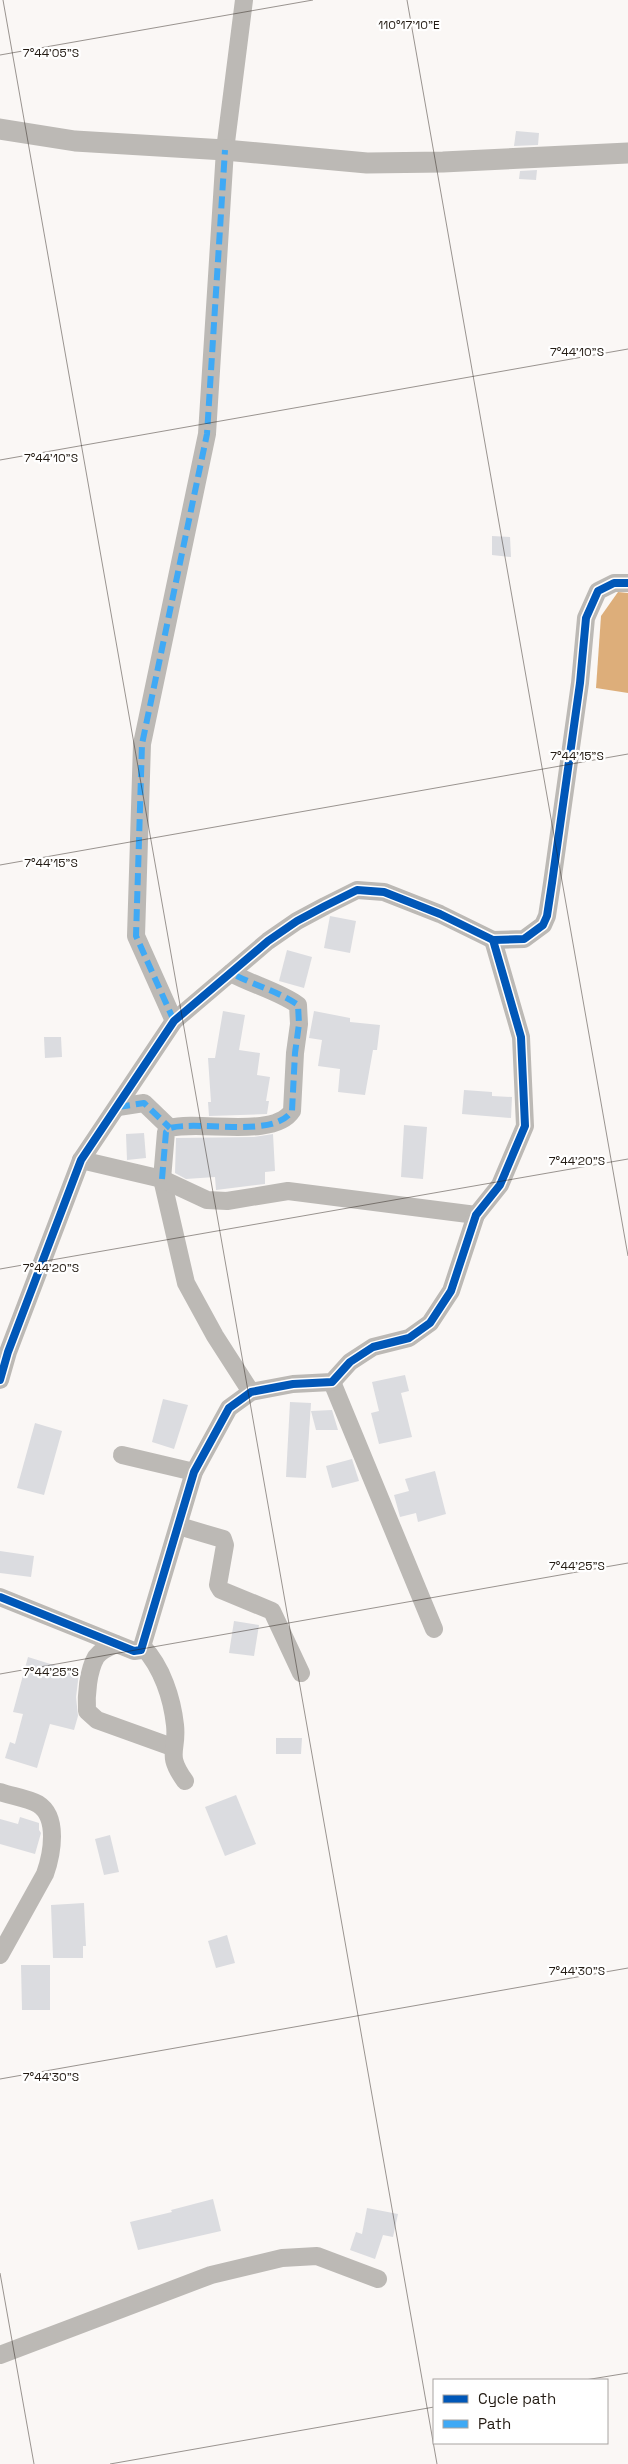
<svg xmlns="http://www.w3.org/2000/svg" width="628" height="2464" font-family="'Space Grotesk',sans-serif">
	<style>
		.water { fill: #ddae7a }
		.building { fill: #dbdce0 }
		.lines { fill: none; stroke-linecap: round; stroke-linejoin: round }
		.minor { stroke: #bcb9b5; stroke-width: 18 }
		.tertiary { stroke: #bcb9b5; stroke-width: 21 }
		.quiet { stroke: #3fa9f5; stroke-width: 6; stroke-dasharray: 12 6; stroke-linecap: butt }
		.cycleway-casing { stroke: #fff; stroke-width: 11 }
		.cycleway { stroke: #0057b8; stroke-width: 8 }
		.ticks { fill: none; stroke: #231b13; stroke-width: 1; stroke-opacity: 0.45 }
		.ticks-label { font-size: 12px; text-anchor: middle; fill: #231b13; stroke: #fff; stroke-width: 4.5; stroke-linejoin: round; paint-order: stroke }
	</style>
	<rect width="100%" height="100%" fill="#faf7f5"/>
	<polygon class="water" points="618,592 628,593 628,693 596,688 601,616"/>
	<g class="building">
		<polygon points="516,131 539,133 538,145 514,146"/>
		<polygon points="537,170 536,180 519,179 520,171"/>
		<polygon points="492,536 510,537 511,557 492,555"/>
		<polygon points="330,916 356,921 350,953 324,948"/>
		<polygon points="287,950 312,957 304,988 279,981"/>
		<polygon points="223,1011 245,1015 239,1050 260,1053 257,1075 270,1077 266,1101 269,1101 267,1114 209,1116 208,1102 211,1102 208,1058 215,1058"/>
		<polygon points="314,1011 350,1018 350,1022 380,1025 377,1050 373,1050 365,1095 338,1092 340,1069 318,1066 322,1040 309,1038"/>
		<polygon points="44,1037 61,1037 62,1057 45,1058"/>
		<polygon points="464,1090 492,1092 492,1096 512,1097 511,1118 462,1114"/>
		<polygon points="404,1125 427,1127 423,1179 401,1177"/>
		<polygon points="144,1133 146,1158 127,1160 126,1134"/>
		<polygon points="273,1134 275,1171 265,1172 265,1184 216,1190 215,1177 186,1179 175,1173 176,1138 254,1137"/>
		<polygon points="405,1375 409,1391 401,1393 412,1437 379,1444 371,1413 379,1411 372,1382"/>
		<polygon points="163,1399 188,1405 174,1449 152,1442"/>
		<polygon points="290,1402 311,1403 306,1478 286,1477"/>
		<polygon points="332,1410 338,1430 316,1430 311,1411"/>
		<polygon points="35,1423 62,1431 44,1495 17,1488"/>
		<polygon points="352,1459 359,1481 332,1488 326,1466"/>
		<polygon points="435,1471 446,1514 418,1522 416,1513 400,1517 394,1495 409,1491 405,1479"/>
		<polygon points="0,1551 34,1556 31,1577 0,1573"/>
		<polygon points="234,1621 259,1625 254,1656 229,1653"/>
		<polygon points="28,1657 79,1673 76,1697 78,1716 74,1730 50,1724 37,1768 5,1758 10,1742 15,1744 23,1714 13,1712"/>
		<polygon points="276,1738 302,1738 301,1754 276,1754"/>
		<polygon points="236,1795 256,1844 225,1856 205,1807"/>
		<polygon points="20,1817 39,1823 39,1830 41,1833 35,1854 0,1844 0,1819 18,1824"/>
		<polygon points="110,1835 119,1872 104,1875 95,1839"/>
		<polygon points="84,1903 86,1946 83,1946 83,1958 53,1958 51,1905"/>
		<polygon points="227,1935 235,1963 216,1968 208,1941"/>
		<polygon points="21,1965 50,1965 50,2010 22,2010"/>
		<polygon points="213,2199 221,2231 138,2250 130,2222 172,2212 171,2210"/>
		<polygon points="367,2208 398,2214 393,2237 383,2235 375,2259 350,2250 356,2232 362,2234"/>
	</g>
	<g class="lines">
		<g class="minor">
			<path d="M231,973C253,985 278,991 298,1005L299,1024L295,1053L292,1111C274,1139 200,1120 170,1128L166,1132L162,1179L186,1283L215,1336L251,1392"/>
			<polyline points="174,1021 136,936 142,744 207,434 225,150 244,0"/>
			<polyline points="118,1107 144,1103 170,1128"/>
			<polyline points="81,1160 162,1179 207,1200 227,1201 288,1191 476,1215"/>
			<polyline points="0,1380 8,1352 81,1160 174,1021 268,941 297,921 325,906 357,890 384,892 440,914 493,940 524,939 543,925 547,916 552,883 580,683 586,618 598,591 614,583 628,583"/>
			<polyline points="332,1382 434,1629"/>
			<polyline points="122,1455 194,1472"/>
			<polyline points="179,1526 223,1539 225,1545 218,1585 221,1590 272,1611 301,1673"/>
			<polyline points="0,1597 134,1651 141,1650 194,1472 229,1408 251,1392 293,1384 332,1382 350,1362 373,1347 409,1338 430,1323 451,1291 476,1215 500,1185 525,1126 521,1037 493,940"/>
			<path d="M116,1644C109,1647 101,1650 96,1657C88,1671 86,1695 87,1711L97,1720L172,1747"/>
			<path d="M143,1647C162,1667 172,1698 175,1725C178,1752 165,1753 185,1781"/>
			<path d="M0,1792C11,1796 27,1798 38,1804C59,1817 52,1854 45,1874L0,1955"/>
			<polyline points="0,2355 211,2275 282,2258 317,2256 378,2279"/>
		</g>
		<polyline class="tertiary" points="0,129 75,141 225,150 367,163 443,162 628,153"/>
		<g class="quiet">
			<polyline points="174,1021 136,936 142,744 207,434 225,150"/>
			<polyline points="118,1107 144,1103 170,1128"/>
			<path d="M162,1179L166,1132L170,1128C200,1120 274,1139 292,1111L295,1053L299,1024L298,1005C278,991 253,985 231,973"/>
		</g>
		<g class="cycleway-casing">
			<g id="cycleway">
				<polyline points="0,1380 8,1352 81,1160 174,1021 268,941 297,921 325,906 357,890 384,892 440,914 493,940 524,939 543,925 547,916 552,883 580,683 586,618 598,591 614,583 628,583"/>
				<polyline points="0,1597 134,1651 141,1650 194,1472 229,1408 251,1392 293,1384 332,1382 350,1362 373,1347 409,1338 430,1323 451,1291 476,1215 500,1185 525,1126 521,1037 493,940"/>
			</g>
		</g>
		<use href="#cycleway" class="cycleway"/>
	</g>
	<path class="ticks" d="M3,0L437,2464M407,0L628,1256M0,55L313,0M0,460L628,349M0,865L628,754M0,1269L628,1159M0,1674L628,1563M0,2079L628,1968M0,2273L34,2464M585,2380L628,2373M110,2464L434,2407"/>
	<g class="ticks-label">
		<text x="409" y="29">110°17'10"E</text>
		<text x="51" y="57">7°44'05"S</text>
		<text x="577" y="356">7°44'10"S</text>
		<text x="51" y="462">7°44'10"S</text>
		<text x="577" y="760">7°44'15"S</text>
		<text x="51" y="867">7°44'15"S</text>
		<text x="577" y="1165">7°44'20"S</text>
		<text x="51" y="1272">7°44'20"S</text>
		<text x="577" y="1570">7°44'25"S</text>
		<text x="51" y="1676">7°44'25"S</text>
		<text x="577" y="1975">7°44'30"S</text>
		<text x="51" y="2081">7°44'30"S</text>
	</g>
	<rect x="433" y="2379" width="175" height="65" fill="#ffffff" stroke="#a7a4a1"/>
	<rect x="443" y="2395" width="25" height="8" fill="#0057b8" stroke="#a7a4a1"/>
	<text x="478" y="2404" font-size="15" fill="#231b13">Cycle path</text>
	<rect x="443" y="2420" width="25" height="8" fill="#3fa9f5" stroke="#a7a4a1"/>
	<text x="478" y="2429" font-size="15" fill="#231b13">Path</text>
</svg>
